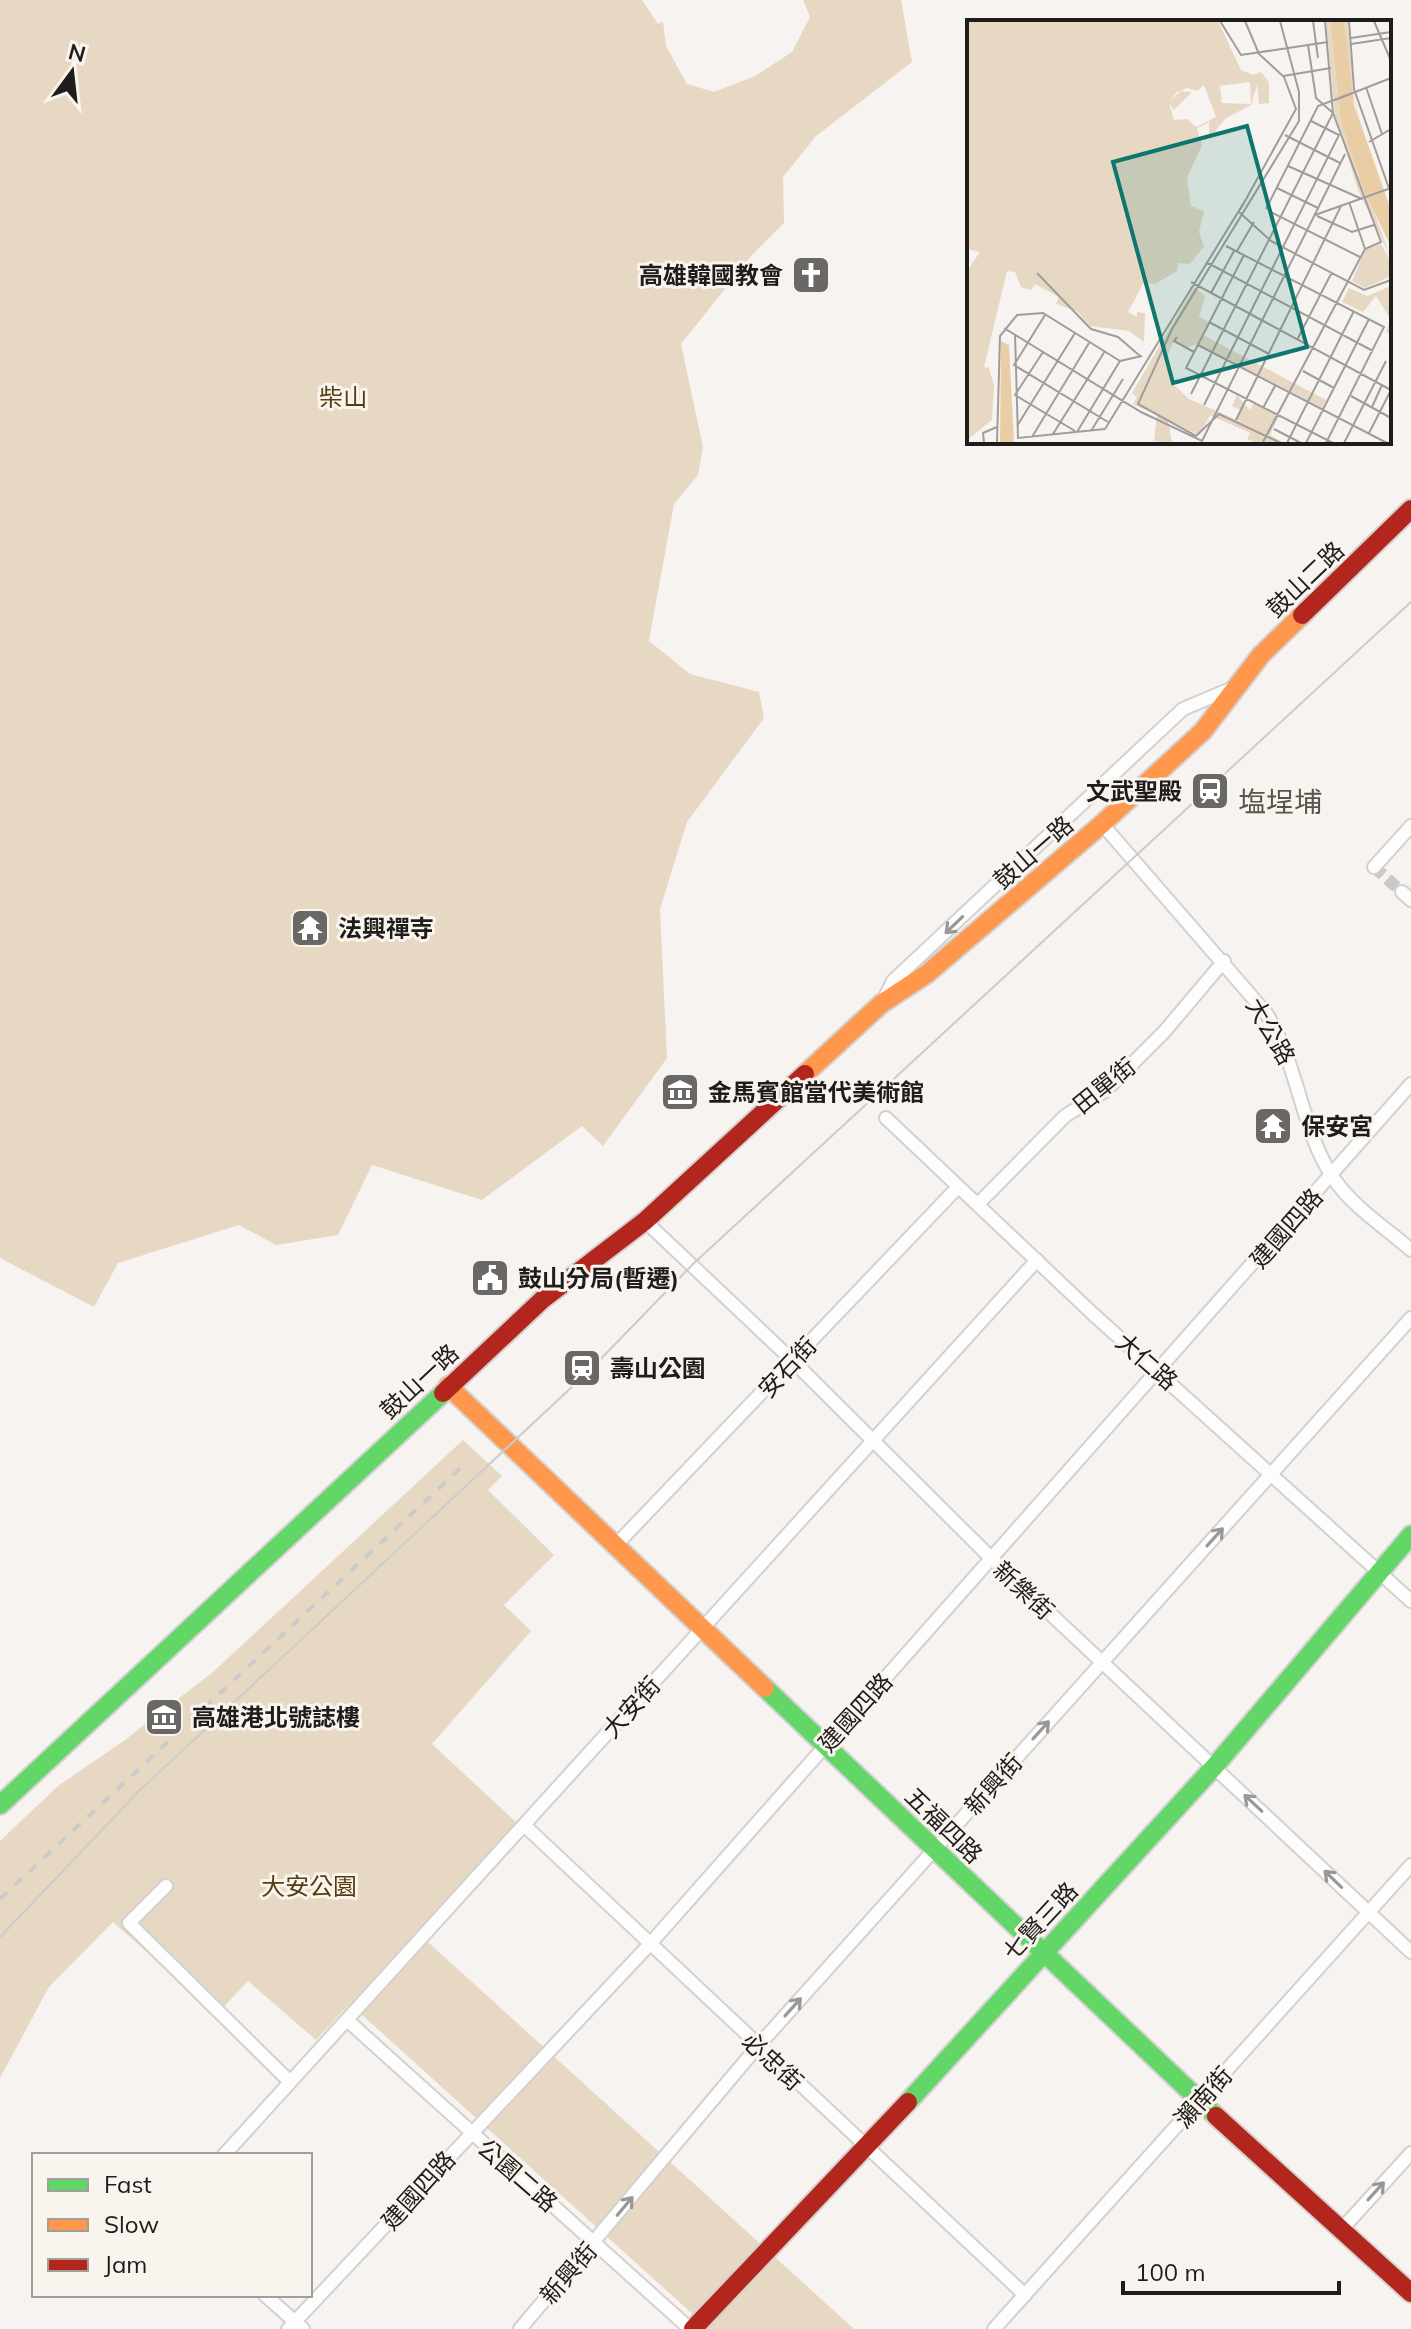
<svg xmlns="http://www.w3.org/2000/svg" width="1411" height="2329" font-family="Mulish,'Noto Sans TC',sans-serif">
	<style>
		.green { fill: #e7d8c3 }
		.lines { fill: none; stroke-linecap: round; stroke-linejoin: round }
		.street-tunnel { stroke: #cbc8c5; stroke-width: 12; stroke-dasharray: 12 6; stroke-linecap: butt }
		.street-casing { stroke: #d3d1cf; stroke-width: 16 }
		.fast-casing { stroke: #d3d1cf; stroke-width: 22 }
		.slow-casing { stroke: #d3d1cf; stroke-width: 22 }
		.jam-casing { stroke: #d3d1cf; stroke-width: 22 }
		.street { stroke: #fefdfd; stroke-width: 12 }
		.fast { stroke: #63d668; stroke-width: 18 }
		.slow { stroke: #ff974d; stroke-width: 18 }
		.jam { stroke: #b3261e; stroke-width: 18 }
		.tram { stroke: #cccbcb; stroke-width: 2 }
		.rail { stroke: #cccbcb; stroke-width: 4; stroke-dasharray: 10 10; stroke-linecap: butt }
		.oneway { stroke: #9a9897 }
		.labels { text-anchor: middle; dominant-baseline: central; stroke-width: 6; stroke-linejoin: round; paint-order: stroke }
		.poi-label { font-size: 24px; font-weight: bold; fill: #1f1d1b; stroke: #f9f4ed; text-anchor: start }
		.park-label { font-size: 24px; fill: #573d10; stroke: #f9f4ed }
		.street-label { font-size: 24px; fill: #1f1d1b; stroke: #f9f4ed }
		.quarter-label { font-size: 28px; fill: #58544e; stroke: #f9f4ed }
		.inset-river { fill: none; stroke: #e9cea5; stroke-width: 4 }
		.inset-road { fill: none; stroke: #a09d9b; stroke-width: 2 }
		.view { fill: #0f766e; fill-opacity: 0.15; stroke: #0f766e; stroke-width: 4 }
		.inset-edge { fill: none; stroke: #1f1d1b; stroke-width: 4 }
	</style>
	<rect width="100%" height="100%" fill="#f6f3f0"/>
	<g class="green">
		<polygon points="0,0 642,0 658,24 663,21 666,46 687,84 714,92 755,76 792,52 810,17 803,0 901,0 912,62 816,136 783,177 784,223 752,255 681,344 703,447 698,475 674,504 649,641 690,674 759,692 764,718 687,822 660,909 667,1058 603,1146 582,1126 482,1200 372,1165 338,1235 276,1245 239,1225 118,1263 94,1307 0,1258"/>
		<polygon points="463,1440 502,1476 488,1490 554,1555 504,1605 531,1631 432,1744 517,1823 418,1933 854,2329 709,2329 350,2004 316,2040 248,1981 217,2014 113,1922 49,1987 0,2078 0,1841 58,1786 125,1740 213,1672"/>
	</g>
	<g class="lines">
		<polyline class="street-tunnel" points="1374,867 1402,892"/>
		<g class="street-casing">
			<g id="street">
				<path d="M1102,824L1266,1013C1299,1065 1301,1131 1334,1179C1353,1207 1386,1228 1411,1250"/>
				<polyline points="1374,867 1411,826"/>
				<polyline points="1402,892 1411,900"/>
				<polyline points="883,1001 893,981 1183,709 1235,687"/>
				<polyline points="886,1118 1093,1314 1411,1601"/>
				<polyline points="978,1204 1065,1116 1105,1091 1164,1032 1224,961"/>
				<polyline points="645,1221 793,1361 992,1559 1411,1952"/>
				<polyline points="615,1546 958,1187"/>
				<polyline points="524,1825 1025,2295"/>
				<polyline points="166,1886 129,1923 289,2081"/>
				<polyline points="347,2020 690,2329"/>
				<polyline points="224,2155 1037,1260"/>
				<polyline points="1341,2230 1411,2153"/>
				<polyline points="265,2295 303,2329"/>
				<polyline points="288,2329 649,1945 1411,1084"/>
				<polyline points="520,2329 758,2046 1411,1318"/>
				<polyline points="994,2329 1411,1865"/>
			</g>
		</g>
		<g class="fast-casing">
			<g id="fast">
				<polyline points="765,1688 1216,2116"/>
				<polyline points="0,1805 443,1393"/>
				<polyline points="908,2102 1214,1767 1411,1535"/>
			</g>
		</g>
		<g class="slow-casing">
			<g id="slow">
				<polyline points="805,1074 881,1004 928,973 1102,824 1203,731 1261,655 1302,615"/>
				<polyline points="448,1386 765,1688"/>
			</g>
		</g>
		<g class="jam-casing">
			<g id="jam">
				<polyline points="1302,615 1411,509"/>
				<polyline points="443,1393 543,1299 645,1221 805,1074"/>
				<polyline points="1216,2116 1411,2293"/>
				<polyline points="693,2329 908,2102"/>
			</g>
		</g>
		<use href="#street" class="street"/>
		<use href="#fast" class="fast"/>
		<use href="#slow" class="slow"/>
		<use href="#jam" class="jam"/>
		<polyline class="tram" points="0,1937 139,1791 588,1372 693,1264 1411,602"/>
		<polyline class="rail" points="0,1899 465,1464"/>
	</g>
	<defs><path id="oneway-shaft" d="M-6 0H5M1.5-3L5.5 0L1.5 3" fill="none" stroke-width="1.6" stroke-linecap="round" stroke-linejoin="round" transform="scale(2)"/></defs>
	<g class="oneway">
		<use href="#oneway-shaft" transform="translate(954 925) rotate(136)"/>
		<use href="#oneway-shaft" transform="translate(1215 1537) rotate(-48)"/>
		<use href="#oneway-shaft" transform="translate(1041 1730) rotate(-48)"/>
		<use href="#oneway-shaft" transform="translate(1253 1803) rotate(-137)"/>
		<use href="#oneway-shaft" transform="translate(1333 1879) rotate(-136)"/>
		<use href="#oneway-shaft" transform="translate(793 2007) rotate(-48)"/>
		<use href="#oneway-shaft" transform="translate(1376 2191) rotate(-48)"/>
		<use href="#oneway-shaft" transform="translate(625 2206) rotate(-50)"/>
	</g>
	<defs>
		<g id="church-square" transform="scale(2)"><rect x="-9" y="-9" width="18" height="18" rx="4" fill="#6a6866" stroke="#f9f4ed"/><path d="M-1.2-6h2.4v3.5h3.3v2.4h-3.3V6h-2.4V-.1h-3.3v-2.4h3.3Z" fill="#fff"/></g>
		<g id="station-square" transform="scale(2)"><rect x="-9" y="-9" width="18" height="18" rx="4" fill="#6a6866" stroke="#f9f4ed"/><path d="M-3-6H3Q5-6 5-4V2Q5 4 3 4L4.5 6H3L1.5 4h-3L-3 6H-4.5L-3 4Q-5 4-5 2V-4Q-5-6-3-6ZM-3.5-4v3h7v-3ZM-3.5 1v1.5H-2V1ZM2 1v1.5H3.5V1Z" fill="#fff"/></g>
		<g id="temple-square" transform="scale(2)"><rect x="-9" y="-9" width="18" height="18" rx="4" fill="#6a6866" stroke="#f9f4ed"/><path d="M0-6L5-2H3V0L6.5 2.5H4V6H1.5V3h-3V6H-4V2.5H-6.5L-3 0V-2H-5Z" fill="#fff"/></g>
		<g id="museum-square" transform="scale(2)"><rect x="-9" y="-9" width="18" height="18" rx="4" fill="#6a6866" stroke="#f9f4ed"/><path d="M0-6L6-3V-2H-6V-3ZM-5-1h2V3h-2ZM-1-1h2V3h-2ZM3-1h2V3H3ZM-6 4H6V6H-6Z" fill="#fff"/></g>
		<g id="civic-square" transform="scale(2)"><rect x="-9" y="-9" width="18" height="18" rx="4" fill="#6a6866" stroke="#f9f4ed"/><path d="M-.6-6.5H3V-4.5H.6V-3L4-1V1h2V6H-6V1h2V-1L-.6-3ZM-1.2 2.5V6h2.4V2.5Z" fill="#fff"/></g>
	</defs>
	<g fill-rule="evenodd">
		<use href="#church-square" x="811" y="275"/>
		<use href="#station-square" x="1210" y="791"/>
		<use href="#temple-square" x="310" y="928"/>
		<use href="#museum-square" x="680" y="1092"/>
		<use href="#temple-square" x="1273" y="1126"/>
		<use href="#civic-square" x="490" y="1278"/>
		<use href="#station-square" x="582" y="1368"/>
		<use href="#museum-square" x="164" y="1717"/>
	</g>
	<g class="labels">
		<g class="poi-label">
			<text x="783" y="275" text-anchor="end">高雄韓國教會</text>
			<text x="1182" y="791" text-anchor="end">文武聖殿</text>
			<text x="338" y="928">法興禪寺</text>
			<text x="708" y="1092">金馬賓館當代美術館</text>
			<text x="1301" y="1126">保安宮</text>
			<text x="518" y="1278">鼓山分局(暫遷)</text>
			<text x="610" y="1368">壽山公園</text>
			<text x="192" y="1717">高雄港北號誌樓</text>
		</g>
		<g class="park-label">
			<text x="343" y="397">柴山</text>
			<text x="309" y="1886">大安公園</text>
		</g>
		<g class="street-label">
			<text transform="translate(1305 579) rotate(-44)">鼓山二路</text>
			<text transform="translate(1033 852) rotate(-41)">鼓山一路</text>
			<text transform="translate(1271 1031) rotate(60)">大公路</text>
			<text transform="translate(1104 1085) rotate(-39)">田單街</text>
			<text transform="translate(1286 1228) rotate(-49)">建國四路</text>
			<text transform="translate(1147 1361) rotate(41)">大仁路</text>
			<text transform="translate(787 1367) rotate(-47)">安石街</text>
			<text transform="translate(419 1381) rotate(-43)">鼓山一路</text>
			<text transform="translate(1024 1590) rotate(43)">新樂街</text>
			<text transform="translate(631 1707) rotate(-48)">大安街</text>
			<text transform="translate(855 1712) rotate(-48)">建國四路</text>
			<text transform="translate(993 1784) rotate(-48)">新興街</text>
			<text transform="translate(944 1825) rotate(44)">五福四路</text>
			<text transform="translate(1040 1921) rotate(-47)">七賢三路</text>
			<text transform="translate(773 2061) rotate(43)">必忠街</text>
			<text transform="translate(1203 2097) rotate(-48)">瀨南街</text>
			<text transform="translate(518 2175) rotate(41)">公園二路</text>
			<text transform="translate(418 2190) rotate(-48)">建國四路</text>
			<text transform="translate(568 2273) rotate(-49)">新興街</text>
		</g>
		<g class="quarter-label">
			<text x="1280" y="801">塩埕埔</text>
		</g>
	</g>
	<g transform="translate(967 20)">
		<rect width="424" height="424" fill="#f6f3f0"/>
		<path d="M0,1H251L274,50L286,55L294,52L302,62V83L292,84L290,65L284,85L259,98L248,111L251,114L242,116V102L230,108L235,125L220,158L224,186L237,191L232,212L237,226L223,244L211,243L210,251L188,264L177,262L161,292L170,297V292L178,293L177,322L162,311L123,306L110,291L89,284L92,277L68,264L64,270L54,267L48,252L40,251L17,347L22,348L27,365L25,400L0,420V251L13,232L0,229ZM283,62L284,84L255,83L253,66ZM237,65L249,97L229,107L220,99L207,100L202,83L207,90L225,72L214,71L203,81L210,72L220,68L230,71ZM359,1H363L374,102L424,238L391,170L368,96ZM377,1H381L386,72L399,125L382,60ZM414,224L424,242V256L398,268L385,261L398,230ZM424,266V314L419,312L424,300L409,276L396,292L375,282L382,268L400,276ZM227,267L238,276L232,297L242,302L236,315L359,380L355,388L231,324L218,328L206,322L199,339L204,362L222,379L268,399L273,390L265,386L270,375L283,390L287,383L312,396L303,415L317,423H289L280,419L283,413L243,395L232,415L201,400L205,423L187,421L190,395L166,384L170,377L165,373Z" fill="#e7d8c3" fill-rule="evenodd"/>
		<path d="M363,1H377L387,85L424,190V227L396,168L374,102ZM34,321L42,325L47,423H33Z" fill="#e9cea5"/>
		<path class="inset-river" d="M424,197L414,179L408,181L424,220"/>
		<path class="inset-road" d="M253,1L274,35L361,22M313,1L332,72V101L205,309L171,384L229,416L252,394L314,423M346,1L351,38M382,1L387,69L424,174M407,1L424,41M384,18L424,12M384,24L424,18M341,25L349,78L366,93M316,56L364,48M399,67L415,114M368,80L424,58M318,115L373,143M402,122L424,109M321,146L395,179M310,168L351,188M382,182L398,229M299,189L351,86L388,72M273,190L329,89L317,57L292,34L278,1M302,191L393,237M272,192L304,221L397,270L424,260M348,195L424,168M350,196L385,212L407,205M259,226L417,307L359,423M270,231L287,202M277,235L219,348L366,423M239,242L406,331M70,253L124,309L151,317L173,336M224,262L424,370M244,273L267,231M78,295L47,345L141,402M242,302L302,334M37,308L174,392L235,421L378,134M48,314L51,418L138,409M210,317L207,321L227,332M330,320L365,252M231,325L420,423M76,332L48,375L108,411M336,351L367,368M224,374L366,93L358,1M384,376L424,398M237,385L372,115L344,101M405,387L415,365M296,388L308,366M269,400L374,186M50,406L108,313M138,409L281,176M307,409L334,423M124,411L156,359M110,412L153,341L175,336M402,413L424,370M86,414L138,331M65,417L122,323M296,422L398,229L414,222L366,93M17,423L16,413L30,407M30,423L33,316L50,295L76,293L153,341M320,423L387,291M339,423L402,299M377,423L419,341"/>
		<path class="view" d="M280,106L340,327L206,363L146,142Z"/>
		<rect width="424" height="424" class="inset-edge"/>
	</g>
	<rect x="32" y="2153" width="280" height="144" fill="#f9f4ed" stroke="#a29e99" stroke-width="2"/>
	<rect x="48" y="2179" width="40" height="12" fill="#63d668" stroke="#a29e99" stroke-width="2"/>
	<text x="104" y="2193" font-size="24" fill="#1f1d1b">Fast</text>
	<rect x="48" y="2219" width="40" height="12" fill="#ff974d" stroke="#a29e99" stroke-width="2"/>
	<text x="104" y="2233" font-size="24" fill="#1f1d1b">Slow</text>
	<rect x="48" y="2259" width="40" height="12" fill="#b3261e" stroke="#a29e99" stroke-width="2"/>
	<text x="104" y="2273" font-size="24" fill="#1f1d1b">Jam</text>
	<g transform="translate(72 72) rotate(15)" stroke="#f9f4ed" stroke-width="6" paint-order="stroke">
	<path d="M0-6L14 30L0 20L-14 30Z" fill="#1f1d1b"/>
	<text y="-12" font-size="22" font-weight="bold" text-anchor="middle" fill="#1f1d1b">N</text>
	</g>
	<path d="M1123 2281v12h216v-12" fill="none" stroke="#1f1d1b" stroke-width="4"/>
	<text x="1135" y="2281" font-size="24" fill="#1f1d1b" stroke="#f9f4ed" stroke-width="6" paint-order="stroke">100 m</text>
</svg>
